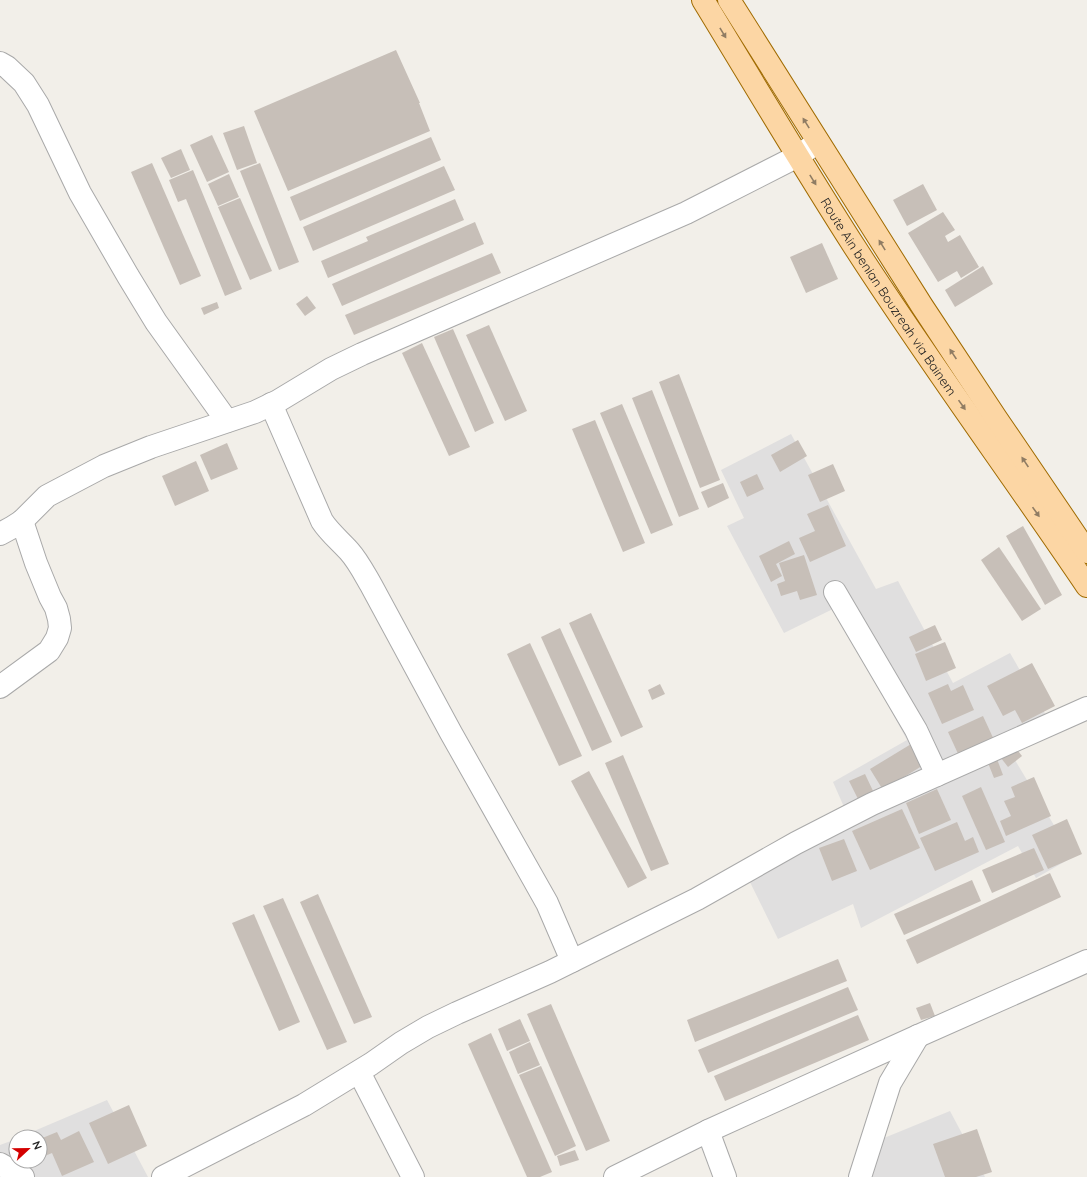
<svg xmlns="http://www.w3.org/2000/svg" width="1087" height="1177" font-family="Quicksand,sans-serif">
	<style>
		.residential { fill: #e0dfdf }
		.building { fill: #c7bfb8 }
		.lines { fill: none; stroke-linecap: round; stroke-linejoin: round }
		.minor-casing { stroke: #a9a9a9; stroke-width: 24 }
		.major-casing { stroke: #a06b00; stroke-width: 24 }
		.minor { stroke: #fff; stroke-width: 22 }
		.major { stroke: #fcd6a4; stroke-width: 22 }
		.oneway { fill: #8f7c63 }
		.labels { text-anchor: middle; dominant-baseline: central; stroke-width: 3; stroke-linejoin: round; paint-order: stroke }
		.street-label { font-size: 13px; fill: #222; stroke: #fff }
	</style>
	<rect width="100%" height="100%" fill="#f2efe9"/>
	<g class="residential">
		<polygon points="791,434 876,589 898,581 953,683 1010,653 1051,724 1006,745 1073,857 1036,878 1018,846 861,928 853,904 778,939 745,872 848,816 833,782 907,740 835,608 784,633 727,526 744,518 721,470"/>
		<polygon points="107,1100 148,1177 0,1177 0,1145 16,1139 16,1161 40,1161 40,1137 20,1137"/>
		<polygon points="950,1111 985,1177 868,1177 884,1138"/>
	</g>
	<g class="building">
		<polygon points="396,50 420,103 419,103 430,131 288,191 254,111"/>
		<polygon points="244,126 257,163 237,170 223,133"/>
		<polygon points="212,135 229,172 207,182 190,145"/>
		<polygon points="431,137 441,160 300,221 290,197"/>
		<polygon points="181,149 190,170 171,178 161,158"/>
		<polygon points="152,163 201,276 180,285 131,172"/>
		<polygon points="260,163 299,262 279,270 240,171"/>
		<polygon points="444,166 455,190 313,251 303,227"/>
		<polygon points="193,170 242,289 225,296 186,199 178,202 169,180"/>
		<polygon points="229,174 239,197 218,206 208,184"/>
		<polygon points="923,184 937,210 907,226 893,200"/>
		<polygon points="240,198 272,271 250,280 218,207"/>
		<polygon points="455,199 464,220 328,278 321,261 368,241 366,237"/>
		<polygon points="943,212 955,230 945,236 948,242 960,235 979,267 961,278 957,271 938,282 908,233"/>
		<polygon points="475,222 484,244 342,306 332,284"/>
		<polygon points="822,243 838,279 806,293 790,257"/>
		<polygon points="492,253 501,273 354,335 345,315"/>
		<polygon points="983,266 993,284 955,307 945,290"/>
		<polygon points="307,296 316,308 305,316 296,304"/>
		<polygon points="217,302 219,308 204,315 201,308"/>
		<polygon points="489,325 527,411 505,421 466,335"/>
		<polygon points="453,329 494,423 475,432 434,337"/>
		<polygon points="422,343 470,447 449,456 402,353"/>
		<polygon points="679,374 720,480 700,488 659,382"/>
		<polygon points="652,390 699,509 679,517 632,398"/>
		<polygon points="622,404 673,525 651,534 600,413"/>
		<polygon points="595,420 645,543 623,552 572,429"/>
		<polygon points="798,440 807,456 780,472 771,455"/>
		<polygon points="227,443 238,469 211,480 200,455"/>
		<polygon points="196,461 209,491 175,506 162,476"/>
		<polygon points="833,464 845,491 820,502 808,475"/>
		<polygon points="757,474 764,489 747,497 740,482"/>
		<polygon points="723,483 729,498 708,508 701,492"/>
		<polygon points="828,505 846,546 810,562 799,538 815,531 807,514"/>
		<polygon points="1023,526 1062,595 1045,605 1006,536"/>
		<polygon points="789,541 795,554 776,564 782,576 771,582 759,556"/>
		<polygon points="999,547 1041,609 1022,621 981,560"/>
		<polygon points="804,555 817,595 800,600 797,591 781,596 777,584 785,581 779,563"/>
		<polygon points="591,613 643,727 621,737 569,623"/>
		<polygon points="935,625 942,640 916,652 909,637"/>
		<polygon points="560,628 612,742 592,751 541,637"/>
		<polygon points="945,642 956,668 926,681 915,654"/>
		<polygon points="530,643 582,756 559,766 507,654"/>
		<polygon points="1032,663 1055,706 1022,723 1015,710 1003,716 987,686"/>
		<polygon points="660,684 665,694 652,700 648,690"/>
		<polygon points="948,684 951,691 963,685 974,710 942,724 928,693"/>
		<polygon points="983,716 995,742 960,758 948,732"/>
		<polygon points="926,735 938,756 883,790 870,769"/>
		<polygon points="1015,747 1022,756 1008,767 1001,758"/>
		<polygon points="623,755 669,864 651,871 605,763"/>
		<polygon points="997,759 1003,775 994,778 988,763"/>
		<polygon points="589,771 647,878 628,888 571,781"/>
		<polygon points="865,774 874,793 859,801 849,781"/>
		<polygon points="1034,777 1051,816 1006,836 1000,821 1011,816 1004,801 1015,797 1011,787"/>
		<polygon points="981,787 1005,842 986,850 962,796"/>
		<polygon points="937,789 951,820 919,834 906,803"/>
		<polygon points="902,809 920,848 870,870 852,831"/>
		<polygon points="1067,819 1082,854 1048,869 1032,835"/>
		<polygon points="957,822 965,841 973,837 979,852 935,871 920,838"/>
		<polygon points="844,839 857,871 832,881 819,848"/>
		<polygon points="1034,848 1044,870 992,893 982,870"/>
		<polygon points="1050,873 1061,897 917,964 906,940"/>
		<polygon points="972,880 981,901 904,935 894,914"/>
		<polygon points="318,894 372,1017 354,1024 300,902"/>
		<polygon points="283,898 347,1042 327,1050 263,906"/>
		<polygon points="254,914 300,1022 279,1031 232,923"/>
		<polygon points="838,959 847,981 695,1042 687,1020"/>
		<polygon points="848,987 858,1010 708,1073 698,1050"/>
		<polygon points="930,1003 935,1016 921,1020 916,1008"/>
		<polygon points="551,1004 610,1141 586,1151 527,1014"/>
		<polygon points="858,1015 869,1040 725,1101 714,1076"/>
		<polygon points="520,1019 530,1041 507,1051 498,1029"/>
		<polygon points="491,1033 552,1172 540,1177 527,1177 468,1044"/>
		<polygon points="530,1042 540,1065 518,1074 509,1052"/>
		<polygon points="541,1066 576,1146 555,1156 519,1075"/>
		<polygon points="129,1105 147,1146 108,1164 89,1123"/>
		<polygon points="977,1129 992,1172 976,1177 945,1177 933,1144"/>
		<polygon points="79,1131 94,1162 62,1176 52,1153 40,1158 40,1139 57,1132 61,1140"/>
		<polygon points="575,1150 579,1160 560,1166 557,1156"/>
	</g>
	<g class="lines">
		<g class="minor-casing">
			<g id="minor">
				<polyline points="0,63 7,67 24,83 38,105 80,193 128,276 156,322 227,421"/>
				<path d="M271,404L322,521C329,532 340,541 349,551C358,561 364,573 371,585L451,733L547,903L572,961"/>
				<polyline points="0,534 11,528 22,521 47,496 104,466 151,447 255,412 278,401 331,369 362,354 686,213 798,156 818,142"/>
				<polyline points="835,592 916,730 937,775"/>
				<polyline points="0,687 49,651 57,638 60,628 59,619 56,608 50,597 36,563 22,521"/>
				<polyline points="359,1072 413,1177"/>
				<polyline points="708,1131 725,1177"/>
				<polyline points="0,1164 23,1177"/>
				<polyline points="163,1177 304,1105 371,1064 401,1043 428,1027 457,1013 550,972 697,899 796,843 872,804 1087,708"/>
				<polyline points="615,1177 708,1131 918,1036 1087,961"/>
				<polyline points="860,1177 890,1083 918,1036"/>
			</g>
		</g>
		<g class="major-casing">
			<g id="major">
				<path id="s1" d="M703,0C753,82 802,165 854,246C928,361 1010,472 1087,586"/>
				<polyline points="729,0 922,306 996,418 1087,552"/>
			</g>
		</g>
		<use href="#minor" class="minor"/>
		<use href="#major" class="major"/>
	</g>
	<defs><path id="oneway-solid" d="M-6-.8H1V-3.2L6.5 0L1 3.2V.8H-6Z"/></defs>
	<g class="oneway">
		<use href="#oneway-solid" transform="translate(723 33) rotate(59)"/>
		<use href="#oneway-solid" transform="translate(806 123) rotate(-122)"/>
		<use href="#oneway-solid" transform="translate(813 180) rotate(58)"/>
		<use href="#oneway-solid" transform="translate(882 245) rotate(-122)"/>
		<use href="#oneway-solid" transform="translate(953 354) rotate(-124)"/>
		<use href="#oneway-solid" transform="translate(962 405) rotate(55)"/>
		<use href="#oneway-solid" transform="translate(1025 462) rotate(-124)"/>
		<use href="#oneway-solid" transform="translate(1036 512) rotate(55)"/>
	</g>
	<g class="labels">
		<g class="street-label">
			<text stroke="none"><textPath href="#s1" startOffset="350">Route Ain benian Bouzreah via Bainem</textPath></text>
		</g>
	</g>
	<g transform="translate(28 1149) rotate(68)"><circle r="19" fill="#ffffff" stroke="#a7a7a7"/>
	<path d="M0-3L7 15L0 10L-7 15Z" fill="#d40000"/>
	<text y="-6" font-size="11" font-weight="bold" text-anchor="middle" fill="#222222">N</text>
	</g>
</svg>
